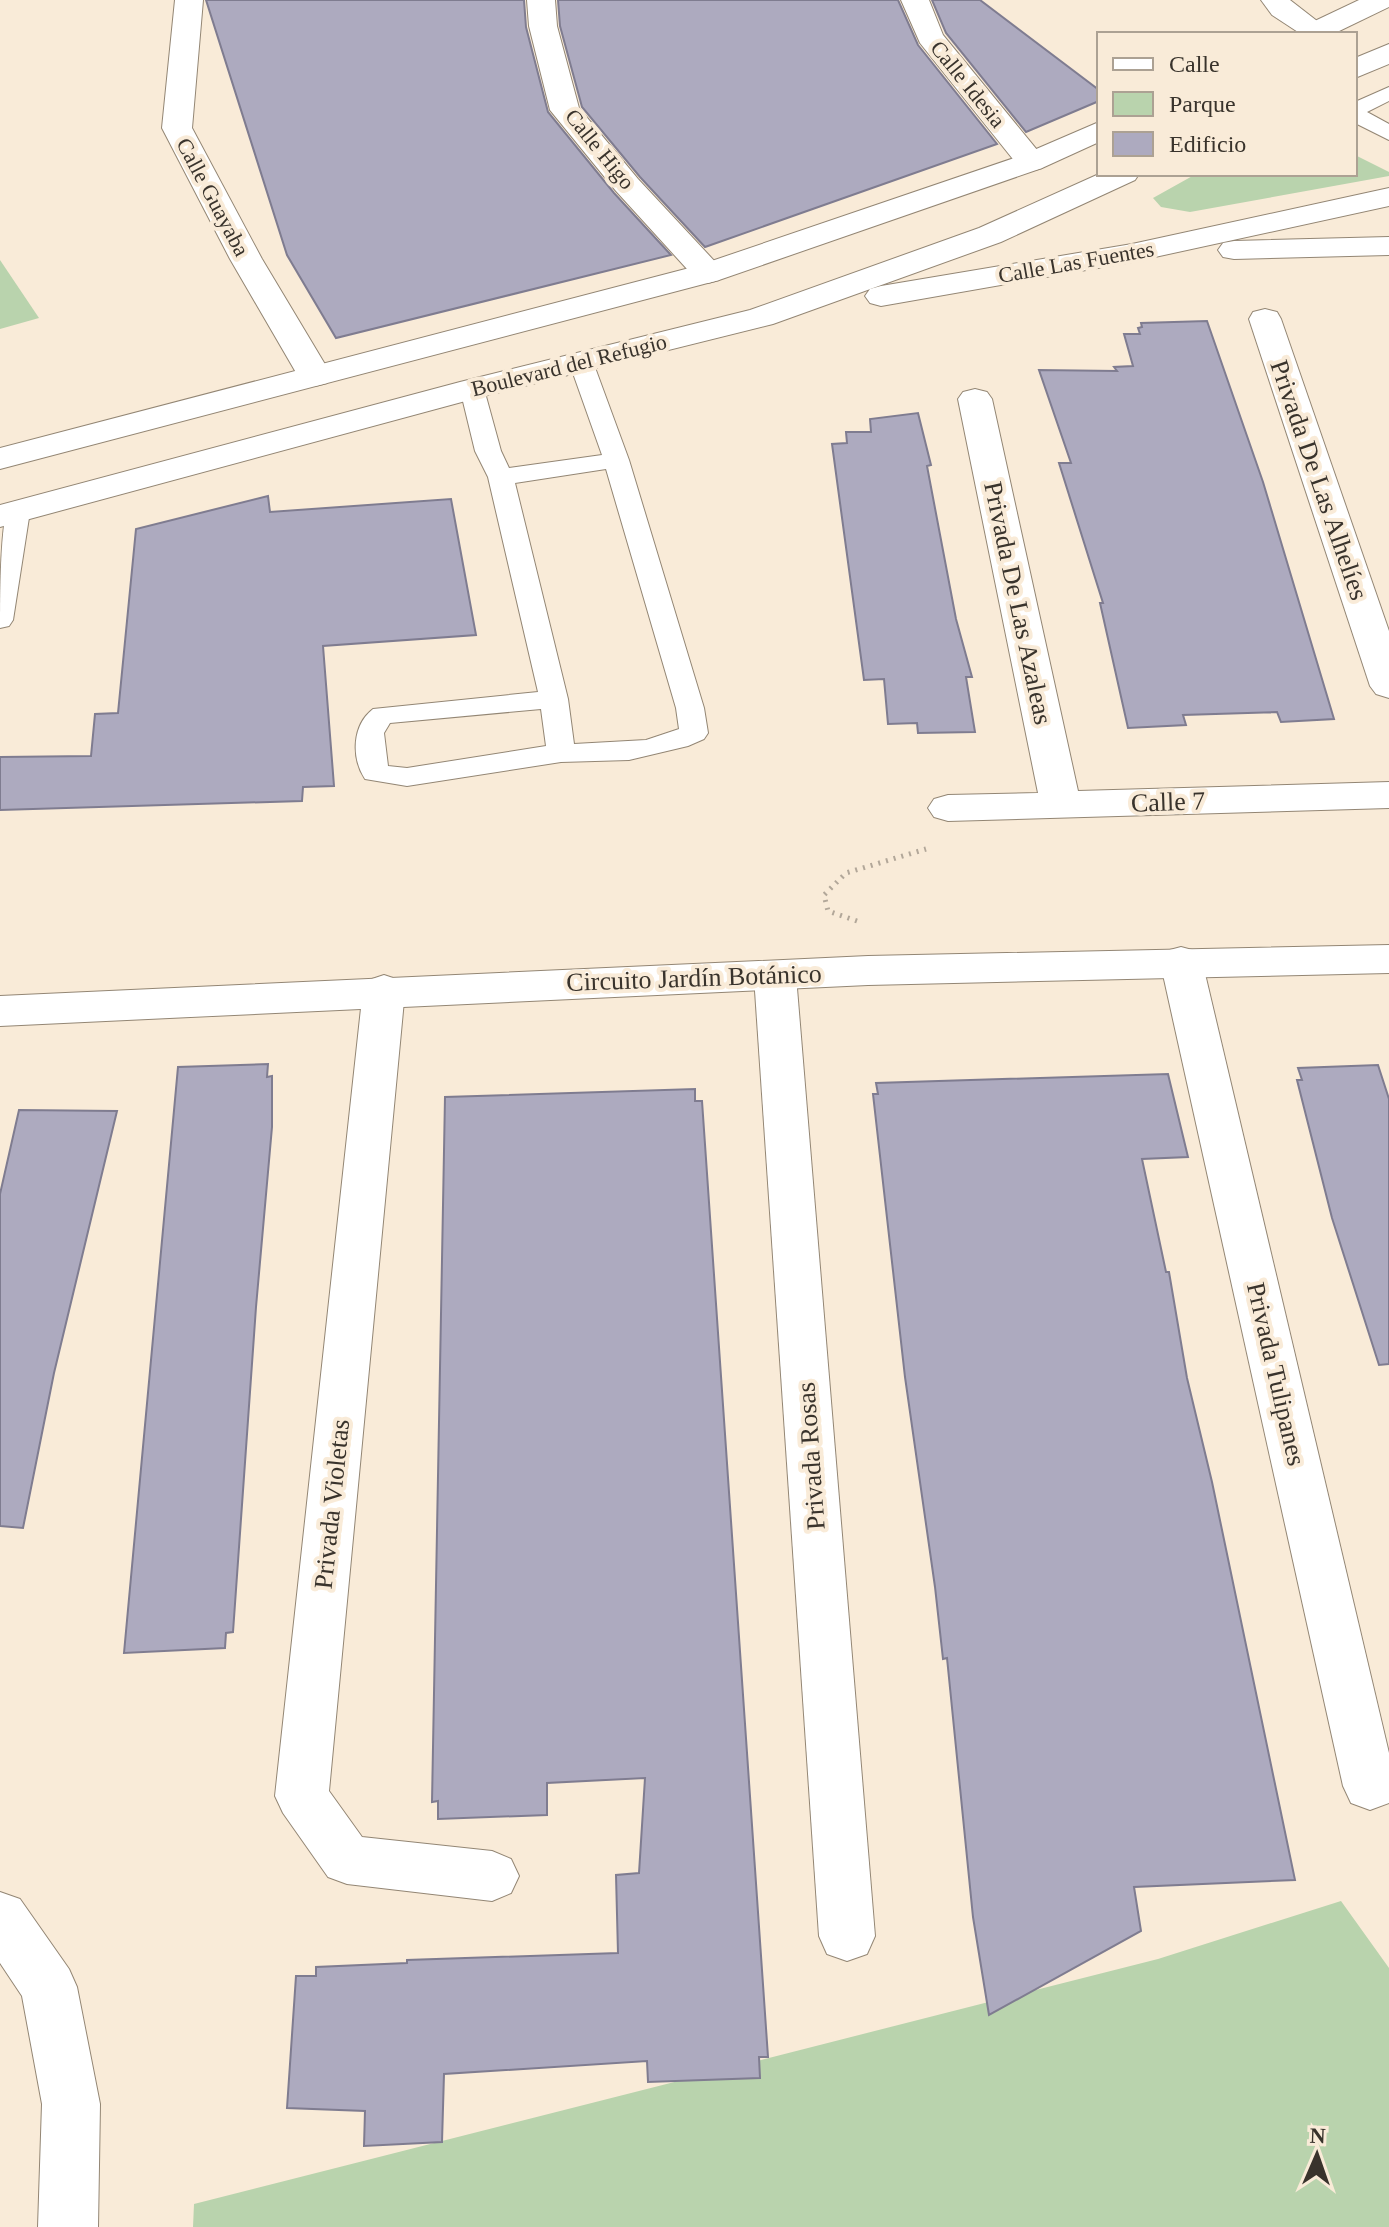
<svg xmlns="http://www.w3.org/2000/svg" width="1389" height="2227" font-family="'Times New Roman',serif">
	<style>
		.green { fill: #b9d3ad }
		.building { fill: #adaabf; stroke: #7f7c90; stroke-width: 2 }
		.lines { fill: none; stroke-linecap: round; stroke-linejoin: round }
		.lane-casing { stroke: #938674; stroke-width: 2 }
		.street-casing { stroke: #938674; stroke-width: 2 }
		.secondary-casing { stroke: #938674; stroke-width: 2 }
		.primary-casing { stroke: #938674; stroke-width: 2 }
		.path { stroke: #b2a799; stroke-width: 5; stroke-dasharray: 2 6; stroke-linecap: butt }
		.lane { fill: #fff; fill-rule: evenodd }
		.street { fill: #fff; fill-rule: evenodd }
		.secondary { fill: #fff; fill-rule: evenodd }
		.primary { fill: #fff; fill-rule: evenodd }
		.labels { text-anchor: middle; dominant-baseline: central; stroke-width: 8; stroke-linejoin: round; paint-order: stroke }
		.far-street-label { font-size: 22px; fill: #39332c; stroke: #f9ebd8 }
		.street-label { font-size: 26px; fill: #39332c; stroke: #f9ebd8 }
	</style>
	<rect width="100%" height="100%" fill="#f9ebd8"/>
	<g class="green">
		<polygon points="1355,155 1389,172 1389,176 1190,212 1161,207 1153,198 1196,174 1355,174"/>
		<polygon points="0,260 39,318 0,329"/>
		<polygon points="1341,1901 1389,1968 1389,2227 193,2227 194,2204 1158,1959"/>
	</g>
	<g class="building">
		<polygon points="206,0 524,0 526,27 548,112 614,193 671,255 336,338 287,255"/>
		<polygon points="558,0 898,0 918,45 997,144 705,247 640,177 582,107 560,26"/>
		<polygon points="932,0 980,0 1099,90 1099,101 1026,132 946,33"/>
		<polygon points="1207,321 1263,482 1334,719 1281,722 1277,712 1183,715 1186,725 1128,728 1100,603 1103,603 1059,463 1071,463 1039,370 1117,371 1114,367 1133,366 1124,334 1140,334 1138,328 1142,327 1141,323"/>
		<polygon points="918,413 931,465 927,466 956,619 972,677 966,677 975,732 918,733 917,723 888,724 884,679 864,680 832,444 847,443 846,432 871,432 870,419"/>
		<polygon points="268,496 270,512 451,499 476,635 323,646 334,786 303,787 302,801 0,810 0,757 91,756 95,714 118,713 136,529"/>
		<polygon points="268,1064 267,1077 272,1076 272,1127 256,1307 233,1632 226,1633 225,1648 124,1653 178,1067"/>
		<polygon points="1378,1065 1389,1099 1389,1364 1379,1365 1332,1218 1297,1080 1302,1080 1298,1068"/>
		<polygon points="1168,1074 1188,1157 1142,1159 1166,1272 1169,1272 1187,1378 1212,1482 1295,1880 1134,1887 1141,1931 989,2015 973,1917 947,1658 943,1659 935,1587 905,1377 873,1094 878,1094 876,1083"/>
		<polygon points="695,1089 695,1101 702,1101 768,2057 759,2057 760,2078 648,2082 647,2061 444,2074 442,2142 364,2146 365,2111 287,2108 296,1976 316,1976 316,1967 407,1963 407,1960 618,1953 616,1875 639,1873 645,1778 547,1783 547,1815 438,1819 438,1801 432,1802 445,1097"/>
		<polygon points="19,1110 117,1111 54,1373 23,1528 0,1526 0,1194"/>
	</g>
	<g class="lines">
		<g class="lane-casing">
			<g id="lane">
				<polygon points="1389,87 1389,101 1367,112 1389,124 1389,140 1355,123 1355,102"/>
				<path d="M581,355L590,357L593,362L629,460L704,708L708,733L704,739L688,746L629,760L561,762L407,786L365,779C351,758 352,725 373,709L538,692L488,477L475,451L460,389L463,384H481L484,389L501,451L509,468L602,455L569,362L572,357ZM606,469L676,708L679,729L646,740L574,744L568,699L515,483ZM541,709L546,746L407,768L388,766L384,733L390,723Z"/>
				<path d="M17,503L26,506L30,511L13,620L9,626L0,628C0,599 0,529 8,506Z"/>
			</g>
		</g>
		<g class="street-casing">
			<g id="street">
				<polygon points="175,0 203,0 192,128 262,259 332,376 327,383 315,386 303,383 298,376 230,259 162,128"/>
				<polygon points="527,0 555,0 557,26 579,108 638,179 719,266 724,273 719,280 708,283 697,280 616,191 550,110 529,26"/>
				<polygon points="901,0 929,0 943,35 1042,156 1046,162 1042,168 1031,171 1020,168 920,43"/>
				<polygon points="1261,0 1290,0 1330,31 1328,34 1301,34 1272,15"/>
				<polygon points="1265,309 1277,312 1281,319 1389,631 1389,698 1376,694 1370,686 1249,319 1253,312"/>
				<polygon points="975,389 987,392 992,399 1078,791 1389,782 1389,808 948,821 934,817 928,808 934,799 948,795 1038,793 958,399 963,392"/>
				<polygon points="1181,947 1196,951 1202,961 1389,1753 1389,1803 1370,1810 1351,1803 1343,1786 1160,961 1166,951"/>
				<polygon points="775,962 790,966 796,976 875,1936 867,1954 847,1961 827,1954 819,1936 754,976 760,966"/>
				<polygon points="384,975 399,980 405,990 329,1791 362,1837 492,1851 511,1859 519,1876 511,1893 492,1901 347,1884 328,1877 283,1813 275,1796 363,990 369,980"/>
			</g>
		</g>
		<g class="secondary-casing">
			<g id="secondary">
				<polygon points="1389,945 1389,973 868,985 0,1026 0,996 868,956"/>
				<polygon points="0,1892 20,1899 69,1969 77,1987 100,2104 98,2227 38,2227 42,2104 22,1996 0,1963"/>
			</g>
		</g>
		<g class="primary-casing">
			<g id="primary">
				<polygon points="1359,0 1389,0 1389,7 1333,34 1296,34 1300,28"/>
				<polygon points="1389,44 1389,64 1355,78 1355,58"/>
				<polygon points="1099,122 1099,142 1042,168 719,280 0,469 0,448 697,266 1020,156"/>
				<polygon points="1099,174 1139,174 1135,180 1001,242 773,324 484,396 0,527 0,505 460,382 750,310 979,228"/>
				<polygon points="1389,188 1389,206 1132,262 881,306 870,303 865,296 870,289 881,286 1132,244"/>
				<polygon points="1389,237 1389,255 1234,259 1223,257 1218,250 1223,243 1234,241"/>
			</g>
		</g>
		<polyline class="path" points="857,921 828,911 824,895 846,873 926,849"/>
		<use href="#lane" class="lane"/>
		<use href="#street" class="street"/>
		<use href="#secondary" class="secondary"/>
		<use href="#primary" class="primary"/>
	</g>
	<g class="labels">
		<g class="far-street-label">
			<text transform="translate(968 84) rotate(51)">Calle Idesia</text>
			<text transform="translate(600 149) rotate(51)">Calle Higo</text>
			<text transform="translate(213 197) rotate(62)">Calle Guayaba</text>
			<text transform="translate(1076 262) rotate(-10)">Calle Las Fuentes</text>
			<text transform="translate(569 365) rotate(-14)">Boulevard del Refugio</text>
		</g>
		<g class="street-label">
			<text transform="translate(1319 480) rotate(71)">Privada De Las Alhelíes</text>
			<text transform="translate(1018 603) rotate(78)">Privada De Las Azaleas</text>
			<text transform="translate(1168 802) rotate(-2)">Calle 7</text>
			<text transform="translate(694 978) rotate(-2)">Circuito Jardín Botánico</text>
			<text transform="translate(1276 1374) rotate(77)">Privada Tulipanes</text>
			<text transform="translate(811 1456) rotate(-94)">Privada Rosas</text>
			<text transform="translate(332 1504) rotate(-84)">Privada Violetas</text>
		</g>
	</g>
	<rect x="1097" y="32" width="260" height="144" fill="#f9ebd8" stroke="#aca193" stroke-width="2"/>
	<rect x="1113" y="58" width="40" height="12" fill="#ffffff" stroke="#aca193" stroke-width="2"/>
	<text x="1169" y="72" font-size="24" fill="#39332c">Calle</text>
	<rect x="1113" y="92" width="40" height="24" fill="#b9d3ad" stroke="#aca193" stroke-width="2"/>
	<text x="1169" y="112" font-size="24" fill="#39332c">Parque</text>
	<rect x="1113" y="132" width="40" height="24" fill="#adaabf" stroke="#aca193" stroke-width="2"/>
	<text x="1169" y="152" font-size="24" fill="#39332c">Edificio</text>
	<g transform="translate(1317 2155) rotate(2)" stroke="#f9ebd8" stroke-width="6" paint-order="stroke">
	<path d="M0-6L14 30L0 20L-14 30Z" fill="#39332c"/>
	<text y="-12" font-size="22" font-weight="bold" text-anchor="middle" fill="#39332c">N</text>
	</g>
</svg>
